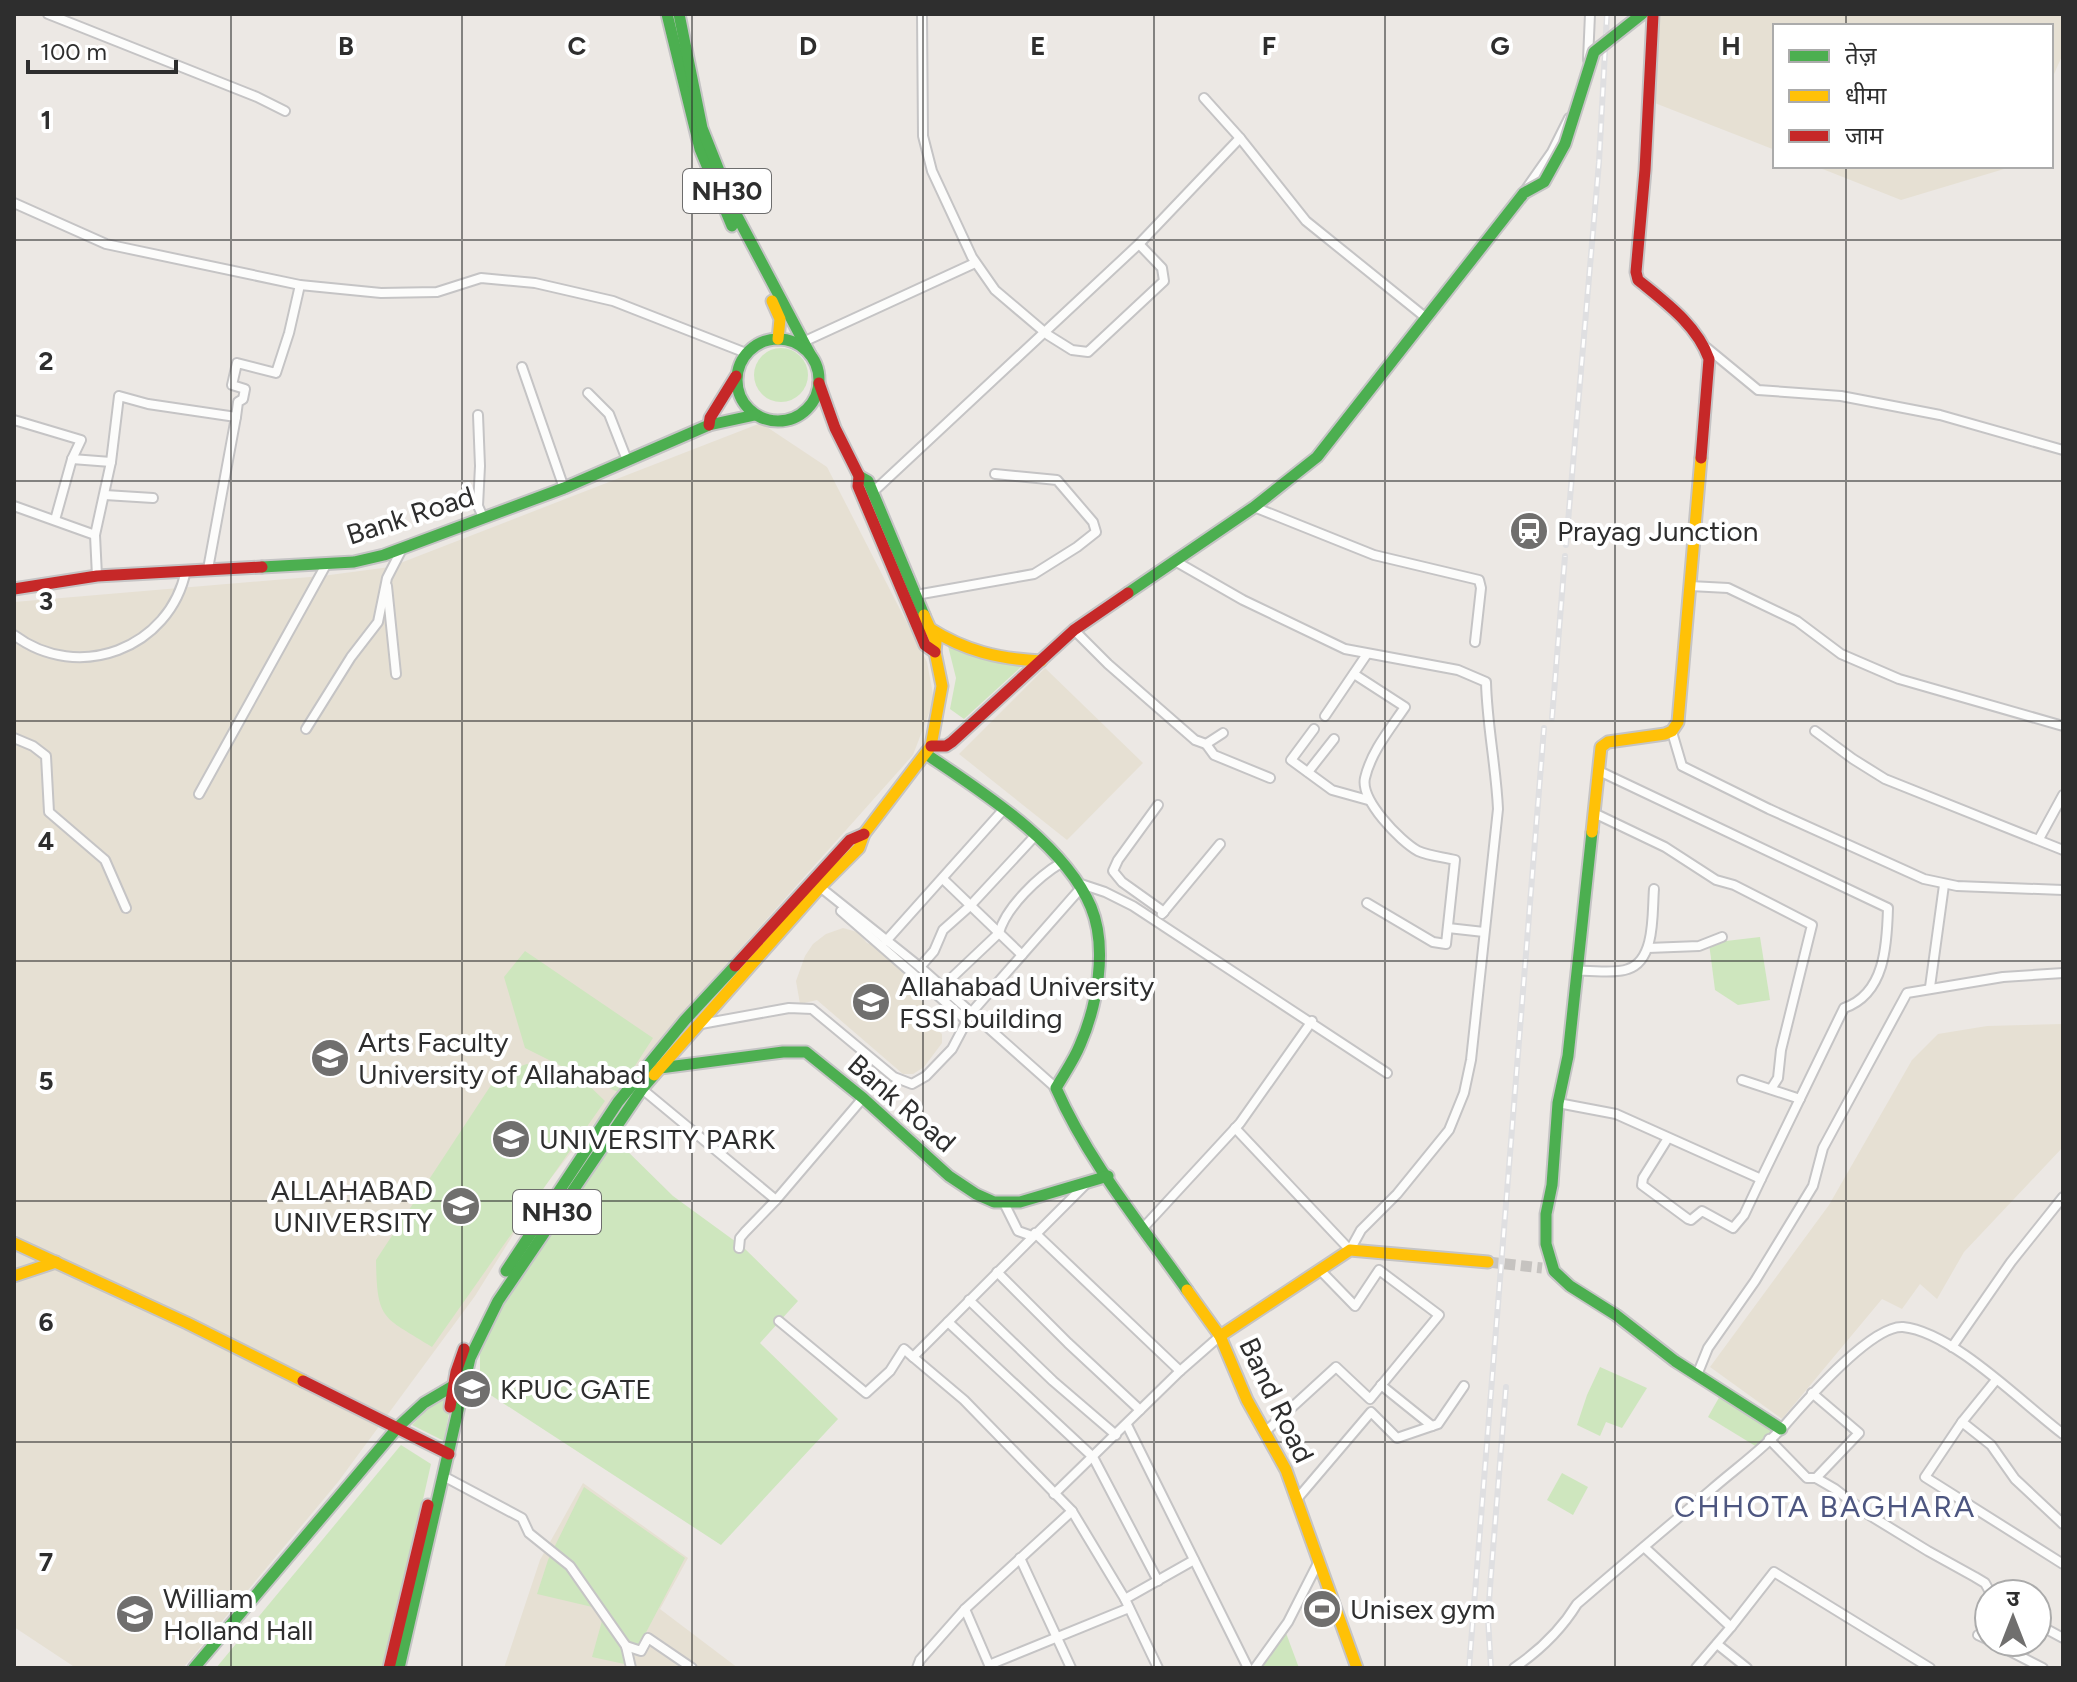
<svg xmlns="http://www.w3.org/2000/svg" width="2077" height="1682" font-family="Figtree,'Noto Sans Devanagari',sans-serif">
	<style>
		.education { fill: #e6e0d3 }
		.green { fill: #cee6be }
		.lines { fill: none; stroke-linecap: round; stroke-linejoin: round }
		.secondary-tunnel { stroke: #c6c3c0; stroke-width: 11; stroke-dasharray: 11 5.5; stroke-linecap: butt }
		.street-casing { stroke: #c5c4c5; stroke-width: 12 }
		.fast-casing { stroke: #c5c4c5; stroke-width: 15 }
		.slow-casing { stroke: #c5c4c5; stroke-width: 15 }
		.jam-casing { stroke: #c5c4c5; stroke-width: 15 }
		.street { stroke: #fcfcfb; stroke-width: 8 }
		.fast { stroke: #4caf50; stroke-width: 11 }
		.slow { stroke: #ffc107; stroke-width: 11 }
		.jam { stroke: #c62828; stroke-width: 11 }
		.rail-casing { stroke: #dfdfe1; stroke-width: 6 }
		.rail { stroke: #fff; stroke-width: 3; stroke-dasharray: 9; stroke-linecap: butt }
		.fast-bridge-casing { stroke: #c5c4c5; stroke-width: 15; stroke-linecap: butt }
		.fast-bridge { stroke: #4caf50; stroke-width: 11 }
		.grid { fill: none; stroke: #2e2e2e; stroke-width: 2; stroke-opacity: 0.55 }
		.labels { text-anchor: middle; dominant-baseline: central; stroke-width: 8; stroke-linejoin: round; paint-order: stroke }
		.shield { fill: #fff; stroke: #6d6d6d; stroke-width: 2 }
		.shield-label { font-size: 26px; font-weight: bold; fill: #2e2e2e }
		.street-label { font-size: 28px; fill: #2e2e2e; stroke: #fff }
		.poi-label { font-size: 28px; fill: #2e2e2e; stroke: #fff; text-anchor: start }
		.neighbourhood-label { font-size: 30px; letter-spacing: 2px; fill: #4d5680; stroke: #fff }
		.grid-label { font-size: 26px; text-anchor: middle; font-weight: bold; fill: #2e2e2e; stroke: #fff; stroke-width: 8; stroke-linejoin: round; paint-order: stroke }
	</style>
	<rect width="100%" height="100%" fill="#ece8e4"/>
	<g class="education">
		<polygon points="1658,14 2062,14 2062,56 2051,81 2051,26 1775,26 1775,150 1642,98 1649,28"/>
		<polygon points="1815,166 2014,166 1901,200"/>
		<polygon points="761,423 827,467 927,662 934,700 913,755 673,1024 539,1193 475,1296 338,1482 183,1668 76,1668 14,1627 14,602 322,576 390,567"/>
		<polygon points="1045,668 1143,763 1067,840 959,754"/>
		<polygon points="843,928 857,932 867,943 879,947 898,967 918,981 913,993 925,1004 917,1013 942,1034 942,1043 924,1067 913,1074 903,1074 817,1000 800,1004 796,981 805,956 813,944 826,934"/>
		<polygon points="2063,1024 2063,1147 1964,1252 1937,1299 1920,1284 1902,1309 1882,1299 1782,1419 1710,1367 1829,1205 1912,1060 1938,1034 1987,1026"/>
		<polygon points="583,1483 688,1558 660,1609 738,1668 504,1668 540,1560"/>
	</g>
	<g class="green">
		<circle cx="781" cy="375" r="27"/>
		<polygon points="946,638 974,648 1032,657 964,719 950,709 956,678"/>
		<polygon points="1760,937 1770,1000 1738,1005 1715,990 1709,943"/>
		<path d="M525,951L653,1038L618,1092L576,1073L605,1101L432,1347C383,1316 377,1322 376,1260L499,1073L527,1064L573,1072L525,1048L504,977Z"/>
		<polygon points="613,1137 673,1196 743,1247 798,1301 760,1343 838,1419 721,1545 486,1392 480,1374 480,1346 525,1260"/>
		<polygon points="1600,1367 1647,1388 1622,1428 1606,1422 1600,1436 1577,1425 1587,1395"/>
		<polygon points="455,1380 444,1441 412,1425"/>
		<polygon points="1721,1394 1777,1429 1757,1447 1708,1417"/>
		<polygon points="401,1445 431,1464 385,1668 216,1668"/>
		<polygon points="1562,1473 1588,1487 1573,1515 1547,1500"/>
		<polygon points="584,1487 685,1558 629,1665 592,1657 605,1610 537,1594 548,1560"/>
		<polygon points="1286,1633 1299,1668 1261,1668"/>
	</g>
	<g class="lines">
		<polyline class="secondary-tunnel" points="1488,1262 1542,1268"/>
		<g class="street-casing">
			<g id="street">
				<polyline points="48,14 257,97 285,111"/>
				<polyline points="922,14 923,136 932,171 972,257 995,290 1048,335 1072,350 1088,352 1164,281 1162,268 1139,244"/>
				<polyline points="1588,60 1590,14"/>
				<polyline points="1204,98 1240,138"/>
				<polyline points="1524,192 1552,152 1569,118"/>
				<polyline points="14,203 106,244 300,285 381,293 437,292 481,278 535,283 613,301 746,353"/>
				<polyline points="803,342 975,263"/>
				<polyline points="1707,348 1758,390 1841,396 1940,415 2063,450"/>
				<polyline points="522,367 564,488"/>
				<polyline points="588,393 609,414 627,460"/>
				<polyline points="478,415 480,466 478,506 483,517"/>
				<polyline points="236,417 238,402 243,399 245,389 232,385 237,363 276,373 289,333 300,285"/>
				<polyline points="14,420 81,440 72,459 55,520"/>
				<polyline points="72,459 111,462"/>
				<polyline points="873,492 1139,244 1240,138 1306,221 1425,317"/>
				<polyline points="105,495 153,498"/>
				<polyline points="14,506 95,535"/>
				<polyline points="1254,507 1374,555 1479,580 1481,588 1475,642"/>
				<path d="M1175,561L1243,600L1345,649L1458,670L1486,682C1487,725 1496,766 1498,809L1471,1060L1464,1093L1449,1130L1397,1194L1361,1230L1350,1250L1235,1128"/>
				<polyline points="97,576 95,535 111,462 119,396 148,404 236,417 208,569"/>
				<polyline points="387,586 396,674"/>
				<polyline points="1690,586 1728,588 1797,621 1841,654 1899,679 2063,726"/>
				<polyline points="916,595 1034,574 1077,547 1096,532 1093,522 1057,480 995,474"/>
				<polyline points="1074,630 1108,664 1195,740 1206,744 1223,733"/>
				<path d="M14,635C78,683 170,649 186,570"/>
				<path d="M1354,674L1405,707C1390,729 1371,752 1365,778C1360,800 1400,841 1418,851C1429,856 1443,857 1455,860L1446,944L1433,942L1367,903"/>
				<polyline points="1325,716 1367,654"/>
				<polyline points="306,729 351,657 378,622 387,578 402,549"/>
				<polyline points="1314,729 1291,760 1332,790 1368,800"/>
				<polyline points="1815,731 1853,759 1885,779 2063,850"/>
				<polyline points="1672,732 1682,766 1769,809 1924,879 1957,886 2063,890"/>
				<polyline points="14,738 33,746 46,756 49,812 105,860 126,908"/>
				<polyline points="1206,744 1214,755 1270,778"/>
				<polyline points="1308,772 1334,739"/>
				<polyline points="199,794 327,563"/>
				<polyline points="1158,805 1118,860 1113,871 1122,882 1164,912"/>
				<polyline points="1596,814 1665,847 1716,880 1734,885 1812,925 1781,1050 1778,1078 1771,1089"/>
				<polyline points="2039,839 2063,795"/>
				<polyline points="943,879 1022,955"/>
				<polyline points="1078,883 1105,892 1133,906 1387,1073"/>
				<polyline points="820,887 920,967 1056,1088"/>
				<polyline points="841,911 967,1021"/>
				<polyline points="1162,914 1220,844"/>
				<polyline points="1448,928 1484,932"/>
				<polyline points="886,941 1004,809"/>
				<polyline points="1648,948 1699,946 1722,937"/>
				<polyline points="920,967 934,951 943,930 970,906 1034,837"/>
				<path d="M1578,971C1593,970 1615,974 1628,969C1656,960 1652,912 1654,889"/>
				<path d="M942,987L999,933C1006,907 1039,876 1061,863"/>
				<polyline points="1930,987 1944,885"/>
				<polyline points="701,1024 789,1008 812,1009 894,1077 912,1084 926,1076 952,1049 971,1013 1080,889"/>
				<polyline points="1742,1080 1800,1099"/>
				<polyline points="642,1089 776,1200"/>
				<path d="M1558,1103L1616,1114L1761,1179L1844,1008C1885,994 1887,945 1888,908L1599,771"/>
				<polyline points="1668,1138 1643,1178 1642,1185 1688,1219 1691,1220 1702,1211 1733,1228 1744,1215 1761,1179"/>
				<polyline points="1004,1203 1018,1231 1032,1236"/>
				<polyline points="1144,1227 1240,1123 1312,1021"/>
				<polyline points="1035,1233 1180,1371"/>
				<polyline points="739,1248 740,1238 745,1232 776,1200 863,1098"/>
				<polyline points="997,1272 1068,1343 1140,1410"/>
				<polyline points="969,1300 1053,1381 1116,1435"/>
				<polyline points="779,1321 866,1393 890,1371 904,1349 913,1357 1085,1185"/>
				<polyline points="948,1322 1093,1457 1158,1581"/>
				<polyline points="1952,1347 2011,1262 2063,1197"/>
				<polyline points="913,1357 964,1400 1072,1511 1125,1599 1158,1668"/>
				<polyline points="1697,1375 1708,1348 1755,1281 1813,1186 1823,1148 1907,993 2003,977 2063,973"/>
				<polyline points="1996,1380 1962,1422 1991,1445 2015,1479 2063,1524"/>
				<polyline points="1381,1385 1432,1426"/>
				<polyline points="1812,1393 1859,1433 1816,1478"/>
				<polyline points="1962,1422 1925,1477 2063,1564"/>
				<polyline points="1127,1425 1248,1668"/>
				<polyline points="1265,1432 1336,1367 1370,1399 1439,1315 1379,1270 1355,1306 1320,1270"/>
				<polyline points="1769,1439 1807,1478 1816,1478 1835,1489 1866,1513 1928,1551 1975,1577 1985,1583 1991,1594"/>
				<polyline points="445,1477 522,1518 529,1533 570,1566 626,1646 631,1668"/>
				<polyline points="1054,1494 1180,1371 1220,1336"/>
				<polyline points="1297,1499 1371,1412 1397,1438 1438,1424 1464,1386"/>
				<polyline points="1644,1547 1731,1627 1696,1668"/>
				<polyline points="1020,1558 1071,1668"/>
				<polyline points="1125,1599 1194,1560"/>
				<polyline points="965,1609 990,1667"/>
				<polyline points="2037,1624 2063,1638"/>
				<polyline points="1731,1627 1774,1572 1930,1668"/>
				<polyline points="1978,1635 1989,1640"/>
				<polyline points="1992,1642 2043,1668"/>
				<polyline points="1717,1644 1747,1668"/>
				<polyline points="626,1646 641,1651 648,1638 692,1668"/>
				<polyline points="989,1665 1129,1608"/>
				<polyline points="917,1668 920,1660 965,1609 1072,1511"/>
				<polyline points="1255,1668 1288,1622 1318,1563"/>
				<path d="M1514,1668C1539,1651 1561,1630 1577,1604C1621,1566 1666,1528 1711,1490C1735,1469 1763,1449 1784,1426C1805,1402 1871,1325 1903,1327C1953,1332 2023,1404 2063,1434"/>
			</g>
		</g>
		<g class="fast-casing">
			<g id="fast">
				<polyline points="667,14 700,149 732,226"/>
				<polyline points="679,14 702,128 737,216 810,354"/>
				<circle cx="778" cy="380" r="41"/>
				<polyline points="859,476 868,481 924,615"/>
				<polyline points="262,567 354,562 384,555 564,488 709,425 755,415"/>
				<polyline points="1128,593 1254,507 1317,457 1524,193"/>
				<path d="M926,754C982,792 1064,843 1091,907C1108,948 1097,1006 1080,1045C1074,1060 1064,1074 1056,1088C1088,1161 1141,1225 1187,1290"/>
				<polyline points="1592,832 1568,1056 1558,1103 1552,1185 1546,1214 1546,1244 1554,1271 1570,1286 1616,1315 1675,1361 1781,1429"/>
				<polyline points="660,1068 783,1052 806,1052 863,1098 949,1176 976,1194 994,1202 1020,1202 1108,1176"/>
				<polyline points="506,1271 618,1102 685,1020 735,966"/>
				<polyline points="194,1668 398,1427 424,1403 453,1386"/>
				<polyline points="399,1668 470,1358 498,1301 642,1089 654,1075"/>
			</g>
		</g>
		<g class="slow-casing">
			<g id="slow">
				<polyline points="772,301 780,319 778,339"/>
				<path d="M929,628C965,651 999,659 1041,661"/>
				<polyline points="1592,832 1601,747 1608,742 1665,734 1672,731 1678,722 1701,458"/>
				<polyline points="654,1075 820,887 859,848 864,834 931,746 942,686 935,652 936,642 924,615"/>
				<polyline points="14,1243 187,1323 303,1381"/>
				<polyline points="14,1276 56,1262"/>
				<polyline points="1187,1290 1220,1336 1247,1400 1286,1470 1357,1668"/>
				<polyline points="1220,1336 1350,1250 1488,1262"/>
			</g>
		</g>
		<g class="jam-casing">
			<g id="jam">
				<path d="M1653,15L1645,170L1636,272L1638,280C1665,302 1697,325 1709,359L1701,458"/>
				<polyline points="819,383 835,428 859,476 858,486 925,645 935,652"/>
				<polyline points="709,425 710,418 736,376"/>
				<polyline points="14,589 97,576 262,567"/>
				<polyline points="931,746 946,746 952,742 1074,630 1128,593"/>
				<polyline points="735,966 850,840 864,834"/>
				<polyline points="303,1381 449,1454"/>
				<polyline points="450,1407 456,1372 464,1349"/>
				<polyline points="389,1668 428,1505"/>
			</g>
		</g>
		<use href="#street" class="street"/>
		<use href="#fast" class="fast"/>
		<use href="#slow" class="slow"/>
		<use href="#jam" class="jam"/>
		<g class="rail-casing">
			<g id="rail">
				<polyline points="1566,545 1599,162 1607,14"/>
				<polyline points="1552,718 1565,556"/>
				<polyline points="1469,1668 1544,728"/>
				<polyline points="1491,1668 1488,1619 1490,1587 1506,1387"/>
			</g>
		</g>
		<use href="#rail" class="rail"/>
		<g class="fast-bridge-casing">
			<polyline id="fast-bridge" points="1524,193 1544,182 1565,144 1594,52 1642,14"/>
		</g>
		<use href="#fast-bridge" class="fast-bridge"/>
	</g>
	<path class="grid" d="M231,14V1668M462,14V1668M692,14V1668M923,14V1668M1154,14V1668M1385,14V1668M1615,14V1668M1846,14V26M1846,166V1668M14,240H2063M14,481H2063M14,721H2063M14,961H2063M14,1201H2063M14,1442H2063"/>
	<defs>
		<g id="station-disc" transform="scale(2)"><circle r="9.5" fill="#706f6e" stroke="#fff"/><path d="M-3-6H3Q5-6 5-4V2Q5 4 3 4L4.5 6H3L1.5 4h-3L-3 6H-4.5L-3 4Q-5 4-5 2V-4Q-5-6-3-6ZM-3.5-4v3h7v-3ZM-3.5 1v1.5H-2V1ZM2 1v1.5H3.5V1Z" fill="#fff"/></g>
		<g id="university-disc" transform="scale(2)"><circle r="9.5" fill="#706f6e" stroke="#fff"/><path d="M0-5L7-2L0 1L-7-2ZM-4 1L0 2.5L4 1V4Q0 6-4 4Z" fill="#fff"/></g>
		<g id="stadium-disc" transform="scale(2)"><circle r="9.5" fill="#706f6e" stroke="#fff"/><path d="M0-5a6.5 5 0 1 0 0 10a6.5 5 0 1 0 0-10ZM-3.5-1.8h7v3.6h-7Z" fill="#fff"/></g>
	</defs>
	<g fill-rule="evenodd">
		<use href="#station-disc" x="1529" y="531"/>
		<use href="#university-disc" x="871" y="1002"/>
		<use href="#university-disc" x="330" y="1058"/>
		<use href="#university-disc" x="511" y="1139"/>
		<use href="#university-disc" x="461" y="1206"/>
		<use href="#university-disc" x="472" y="1389"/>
		<use href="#stadium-disc" x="1322" y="1609"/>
		<use href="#university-disc" x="135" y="1614"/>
	</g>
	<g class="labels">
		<g class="shield">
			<rect x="683" y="169" width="88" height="44" rx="6"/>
			<rect x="513" y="1190" width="88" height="44" rx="6"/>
		</g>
		<g class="shield-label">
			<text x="727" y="191">NH30</text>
			<text x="557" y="1212">NH30</text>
		</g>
		<g class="street-label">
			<text transform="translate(410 515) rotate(-18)">Bank Road</text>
			<text transform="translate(902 1103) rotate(41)">Bank Road</text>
			<text transform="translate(1277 1400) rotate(64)">Band Road</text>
		</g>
		<g class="poi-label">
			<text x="1557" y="531">Prayag Junction</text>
			<text x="899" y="986">Allahabad University<tspan x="899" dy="32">FSSI building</tspan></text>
			<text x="358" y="1042">Arts Faculty<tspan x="358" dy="32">University of Allahabad</tspan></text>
			<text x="539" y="1139">UNIVERSITY PARK</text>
			<text x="433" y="1190" text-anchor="end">ALLAHABAD<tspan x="433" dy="32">UNIVERSITY</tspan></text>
			<text x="500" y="1389">KPUC GATE</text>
			<text x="163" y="1598">William<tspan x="163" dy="32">Holland Hall</tspan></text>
			<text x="1350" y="1609">Unisex gym</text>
		</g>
		<g class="neighbourhood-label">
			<text x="1825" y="1506">CHHOTA BAGHARA</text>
		</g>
	</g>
	<g class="grid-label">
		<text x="346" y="55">B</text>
		<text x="577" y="55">C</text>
		<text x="808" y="55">D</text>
		<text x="1038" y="55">E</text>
		<text x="1269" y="55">F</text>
		<text x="1500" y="55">G</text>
		<text x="1731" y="55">H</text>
		<text x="46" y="129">1</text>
		<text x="46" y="370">2</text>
		<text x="46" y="610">3</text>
		<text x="46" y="850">4</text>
		<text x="46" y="1090">5</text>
		<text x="46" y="1331">6</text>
		<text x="46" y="1571">7</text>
	</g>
	<rect width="2077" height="1682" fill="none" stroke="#2e2e2e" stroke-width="32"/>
	<rect x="1773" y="24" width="280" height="144" fill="#ffffff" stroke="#ababab" stroke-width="2"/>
	<rect x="1789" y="50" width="40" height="12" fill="#4caf50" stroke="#ababab" stroke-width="2"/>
	<text x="1845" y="64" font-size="24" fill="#2e2e2e">तेज़</text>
	<rect x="1789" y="90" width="40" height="12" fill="#ffc107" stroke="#ababab" stroke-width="2"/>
	<text x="1845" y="104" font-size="24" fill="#2e2e2e">धीमा</text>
	<rect x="1789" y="130" width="40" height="12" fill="#c62828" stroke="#ababab" stroke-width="2"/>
	<text x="1845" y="144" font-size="24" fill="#2e2e2e">जाम</text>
	<g transform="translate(2013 1618)"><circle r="38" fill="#ffffff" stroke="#ababab" stroke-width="2"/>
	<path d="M0-6L14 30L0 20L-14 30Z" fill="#706f6e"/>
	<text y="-12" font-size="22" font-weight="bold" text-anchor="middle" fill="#2e2e2e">उ</text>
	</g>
	<path d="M28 60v12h148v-12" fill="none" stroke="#2e2e2e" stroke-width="4"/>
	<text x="40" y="60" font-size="24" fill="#2e2e2e" stroke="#ffffff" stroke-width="6" paint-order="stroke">100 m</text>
</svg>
